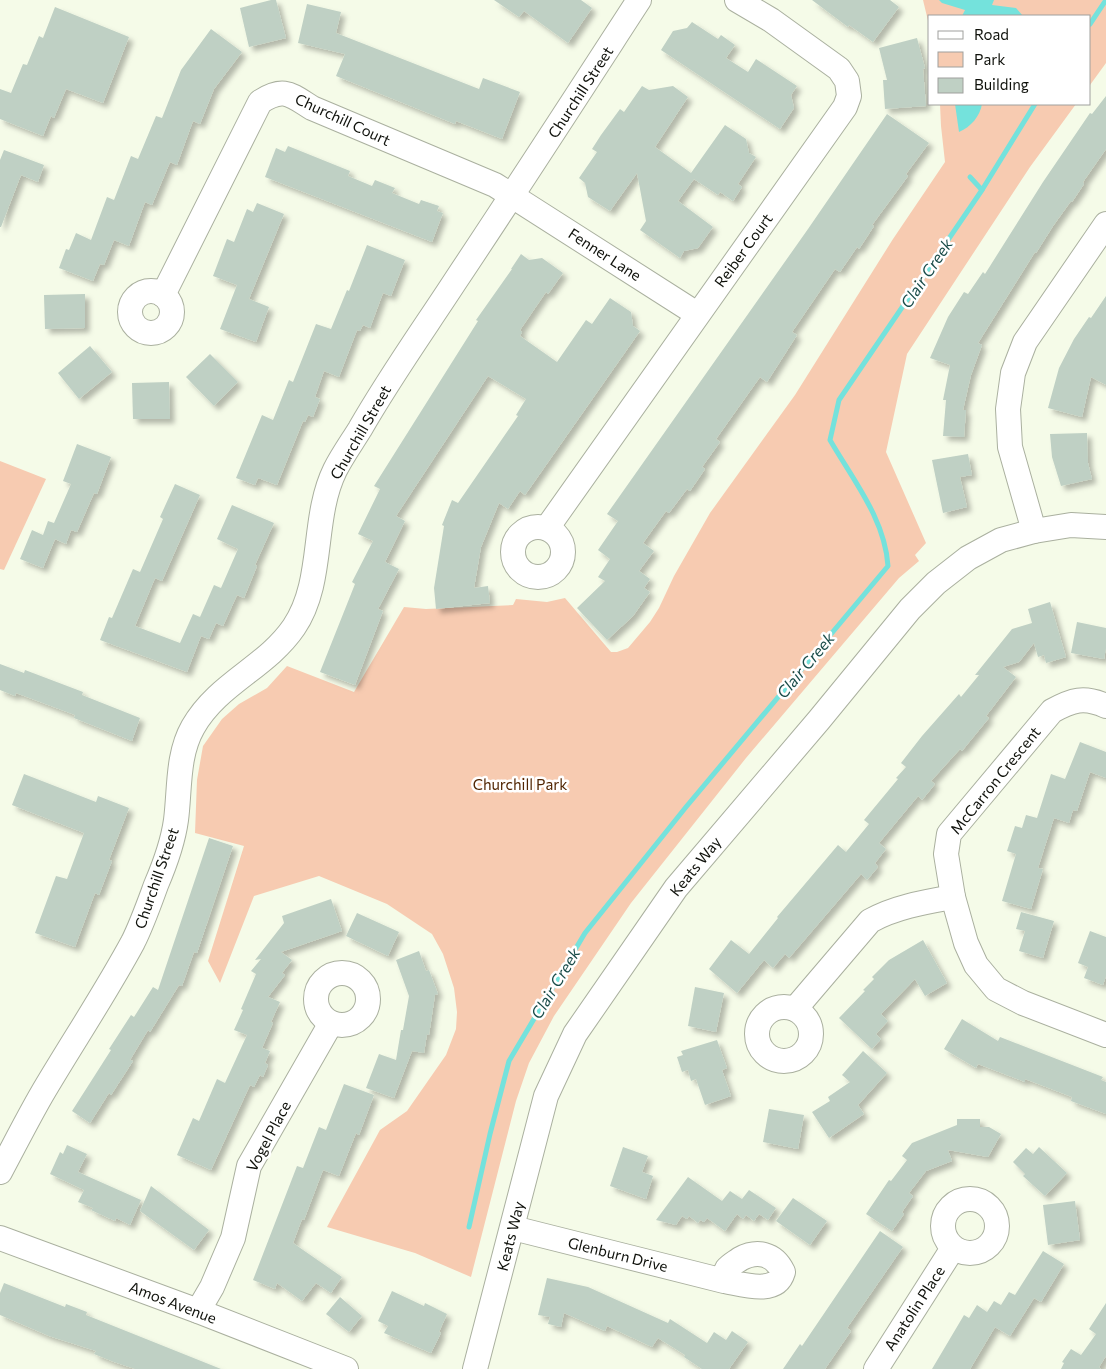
<svg xmlns="http://www.w3.org/2000/svg" width="1106" height="1369" font-family="Commissioner,sans-serif">
	<style>
		.green { fill: #f7cbb1 }
		.water { fill: #74e2dc }
		.lines { fill: none; stroke-linecap: round; stroke-linejoin: round }
		.stream { stroke: #74e2dc; stroke-width: 5 }
		.building { fill: #bfd0c4; filter: url(#shadow) }
		.minor-casing { stroke: #aab09f; stroke-width: 26 }
		.minor { stroke: #fff; stroke-width: 24 }
		.labels { text-anchor: middle; dominant-baseline: central; stroke-width: 5; stroke-linejoin: round; paint-order: stroke }
		.street-label { font-size: 15px; fill: #0f110b; stroke: #fff }
		.park-label { font-size: 15px; fill: #512502; stroke: #fff }
		.water-label { font-size: 16px; font-style: italic; fill: #1a4c49; stroke: #fff }
	</style>
	<defs>
		<filter id="shadow"><feDropShadow dx="4.5" dy="4.5" stdDeviation="2.5" flood-color="#0004"/></filter>
	</defs>
	<rect width="100%" height="100%" fill="#f5fbe8"/>
	<g class="green">
		<polygon points="923,0 1106,0 1106,63 1090,85 1090,16 930,16 930,29"/>
		<polygon points="940,104 1076,104 1030,167 907,354 886,452 926,543 915,555 919,561 899,578 746,758 631,903 554,1016 529,1063 516,1101 471,1277 415,1253 327,1227 380,1130 407,1111 446,1055 456,1029 457,1012 454,988 443,954 432,934 387,904 319,876 254,896 220,983 208,961 244,846 195,833 197,780 203,746 222,719 239,704 267,688 287,666 354,692 404,607 426,609 513,605 516,599 547,602 565,598 611,652 617,652 628,648 650,622 659,608 674,576 710,513 795,395 893,239 945,162 941,126"/>
		<polygon points="0,461 46,479 4,570 0,569"/>
	</g>
	<g class="water">
		<polygon points="939,0 994,0 992,5 1016,8 1023,16 962,16 965,10 942,3"/>
		<path d="M955,104H982C980,116 971,127 959,132Z"/>
	</g>
	<g class="lines">
		<g class="stream">
			<polyline points="1090,24 1106,0"/>
			<polyline points="970,177 982,190"/>
			<path d="M469,1227L490,1134L509,1061L585,933L686,807L888,566C885,519 853,480 830,440L839,400L982,190L1035,104"/>
		</g>
	</g>
	<g class="building">
		<polygon points="271,0 276,0 286,38 249,47 240,8"/>
		<polygon points="494,0 581,0 592,8 568,43 524,11 519,17"/>
		<polygon points="812,0 890,0 899,7 873,42 849,25 848,27"/>
		<polygon points="307,4 341,12 336,33 479,89 483,78 520,92 502,139 456,121 455,124 336,76 345,54 298,43"/>
		<polygon points="55,7 129,37 103,103 66,89 54,118 51,116 43,136 0,119 0,89 11,93 23,64 27,65 39,36 43,38"/>
		<polygon points="692,22 718,39 721,35 735,45 726,58 748,72 756,59 797,86 791,95 794,108 780,129 661,50 673,31 687,28"/>
		<polygon points="211,29 242,52 214,89 200,124 193,121 177,165 170,162 152,205 145,202 129,246 114,240 104,265 100,264 93,281 59,268 66,249 69,250 76,233 91,240 107,197 114,200 131,156 138,159 156,116 162,118 181,70"/>
		<polygon points="917,38 925,68 923,69 926,106 885,109 883,80 887,80 879,48"/>
		<polygon points="642,86 649,90 673,86 688,97 655,147 691,173 725,125 746,139 749,153 756,157 738,184 742,187 733,201 720,192 718,195 694,179 678,201 713,227 698,248 684,251 680,258 640,230 646,221 637,173 610,211 588,197 585,183 579,178 597,152 592,149 601,135 620,109 624,112"/>
		<polygon points="1106,96 1106,149 1083,182 1084,184 1072,202 1071,201 1053,226 1036,253 1035,252 978,343 982,345 971,375 963,410 966,410 964,437 943,436 946,400 943,400 950,365 930,358 948,317 964,292 968,294 983,272 985,274 1043,182 1090,113 1092,114"/>
		<polygon points="887,114 929,143 906,174 908,176 872,225 874,226 859,249 857,247 840,272 835,269 792,332 797,335 767,382 760,377 716,439 720,442 702,467 705,469 690,491 687,489 669,513 666,511 643,543 654,551 639,571 650,579 644,588 650,592 633,616 607,640 577,608 605,581 598,577 610,559 598,550 618,521 607,514 808,229"/>
		<polygon points="288,146 350,171 348,176 372,186 375,180 395,188 392,193 419,204 421,200 439,206 437,211 443,213 432,242 265,177 276,148 285,152"/>
		<polygon points="4,150 44,165 38,182 21,175 1,227 0,227 0,160"/>
		<polygon points="257,203 284,214 249,299 269,307 256,342 220,329 237,285 213,276 227,239 234,242 247,209 253,212"/>
		<polygon points="367,245 405,260 391,296 383,293 370,328 363,325 360,331 357,330 339,377 324,371 315,397 320,399 313,417 308,415 305,422 303,421 277,485 258,478 255,485 236,478 262,415 273,420 289,380 293,382 316,324 331,329 347,290 349,291"/>
		<polygon points="521,254 529,260 542,258 563,273 548,294 546,292 520,330 522,332 520,336 557,362 586,320 592,324 610,298 631,312 633,326 640,331 525,495 520,491 508,509 499,503 481,547 474,588 488,586 490,603 436,609 434,588 444,526 442,525 452,500 458,503 518,416 516,415 526,399 488,376 396,516 405,521 385,562 399,569 378,609 383,611 355,685 320,672 355,584 352,582 373,541 358,534 380,489 374,486 478,321 476,320 512,269 511,269"/>
		<polygon points="85,294 85,328 45,329 44,295"/>
		<polygon points="1106,296 1106,385 1091,377 1082,417 1048,408 1059,368 1074,339 1089,317 1091,318"/>
		<polygon points="90,346 112,372 79,399 58,373"/>
		<polygon points="210,354 238,382 214,406 186,377"/>
		<polygon points="169,382 170,419 133,419 132,383"/>
		<polygon points="1087,433 1088,463 1092,479 1061,486 1052,457 1050,434"/>
		<polygon points="77,444 111,457 97,494 94,493 77,532 71,530 66,544 55,539 43,568 20,559 32,530 43,535 48,521 54,523 71,484 63,481"/>
		<polygon points="968,454 972,475 960,477 967,507 943,513 932,460"/>
		<polygon points="175,484 200,495 162,581 155,578 135,626 180,643 193,614 200,617 214,585 221,588 238,549 217,539 232,505 274,523 255,565 257,566 244,598 237,595 223,626 216,623 209,639 201,636 187,672 100,640 109,617 112,618 133,569 140,572 163,519 160,517"/>
		<polygon points="1050,602 1066,657 1046,663 1044,655 1038,657 1034,643 1019,662 1003,667 1016,677 986,716 989,718 970,741 962,751 960,749 931,781 935,784 922,800 918,796 879,843 886,849 875,863 878,867 867,880 861,874 789,958 785,954 773,968 764,960 737,993 709,969 731,940 749,954 778,918 777,917 838,845 846,852 869,824 864,820 898,779 896,778 906,767 901,763 922,736 959,694 961,697 979,675 975,675 1012,629 1032,623 1028,609"/>
		<polygon points="1077,622 1106,628 1106,648 1104,659 1071,653"/>
		<polygon points="0,664 24,673 25,670 83,692 82,695 140,718 132,741 74,718 75,715 16,693 15,696 0,690"/>
		<polygon points="1080,742 1106,752 1106,778 1090,772 1077,811 1073,810 1069,823 1054,818 1038,868 1043,869 1031,909 1002,901 1016,854 1007,851 1015,826 1022,828 1026,815 1037,818 1051,774 1065,779"/>
		<polygon points="24,774 96,802 98,796 129,808 109,860 112,861 99,895 95,893 75,947 35,933 56,876 67,879 84,833 12,805"/>
		<polygon points="209,838 233,846 197,953 194,952 182,986 179,985 150,1032 148,1030 130,1060 133,1061 111,1095 109,1093 90,1123 72,1111 111,1050 109,1049 131,1015 134,1017 153,987 158,990"/>
		<polygon points="331,899 342,931 281,952 292,960 282,973 285,975 268,997 280,1002 271,1022 273,1023 262,1048 270,1051 265,1063 268,1065 263,1077 260,1075 254,1087 250,1085 211,1170 177,1155 193,1118 199,1121 217,1079 225,1083 247,1035 234,1030 243,1010 241,1009 256,974 251,971 261,959 255,960 284,923 282,916"/>
		<polygon points="1021,912 1054,921 1043,958 1019,951 1025,931 1016,929"/>
		<polygon points="357,913 399,932 388,956 346,936"/>
		<polygon points="1090,931 1106,937 1106,976 1103,985 1084,978 1088,967 1078,963"/>
		<polygon points="923,940 947,983 925,996 915,979 881,1014 888,1021 876,1034 881,1039 872,1049 839,1018 865,991 863,990 874,979 872,977 889,960"/>
		<polygon points="419,951 426,971 429,970 438,994 435,995 429,1035 427,1034 424,1053 412,1051 394,1098 366,1088 379,1054 396,1060 401,1030 403,1030 409,996 396,960"/>
		<polygon points="695,987 724,993 716,1032 688,1026"/>
		<polygon points="962,1019 998,1041 1000,1037 1103,1077 1101,1080 1106,1082 1106,1114 1071,1101 1072,1097 1025,1079 1025,1082 978,1064 976,1068 944,1049"/>
		<polygon points="717,1040 727,1068 722,1070 731,1096 705,1105 696,1079 691,1081 688,1070 682,1072 677,1057 683,1055 681,1051"/>
		<polygon points="863,1051 887,1073 858,1105 864,1114 829,1138 812,1112 830,1101 828,1097 850,1082 842,1075"/>
		<polygon points="344,1084 374,1095 359,1135 356,1133 339,1176 323,1170 304,1220 302,1219 293,1243 342,1277 331,1293 316,1283 302,1301 277,1283 275,1289 253,1280 297,1166 303,1168 319,1127 326,1130"/>
		<polygon points="769,1109 804,1115 798,1149 763,1142"/>
		<polygon points="957,1119 980,1119 980,1127 989,1127 1001,1134 988,1157 948,1150 952,1161 926,1171 909,1193 913,1196 902,1212 904,1214 892,1231 866,1214 889,1180 891,1181 907,1160 902,1156 912,1143 957,1125"/>
		<polygon points="67,1145 87,1154 78,1172 141,1200 130,1225 116,1218 115,1221 91,1210 93,1208 78,1202 84,1190 50,1174 60,1152 63,1154"/>
		<polygon points="623,1147 648,1156 642,1172 653,1176 646,1199 610,1186"/>
		<polygon points="1039,1147 1067,1173 1045,1196 1023,1176 1025,1174 1013,1162 1026,1148 1033,1154"/>
		<polygon points="688,1177 722,1201 730,1191 742,1199 749,1190 776,1208 768,1220 759,1214 754,1221 746,1215 743,1219 737,1214 725,1231 707,1218 704,1222 700,1220 698,1223 689,1216 687,1219 682,1216 676,1225 656,1220"/>
		<polygon points="151,1186 209,1230 194,1250 140,1211"/>
		<polygon points="793,1198 827,1221 810,1245 776,1221"/>
		<polygon points="1075,1201 1080,1240 1048,1245 1043,1205"/>
		<polygon points="880,1231 903,1247 847,1328 851,1331 825,1369 783,1369 800,1344 802,1346"/>
		<polygon points="1043,1251 1064,1264 1041,1302 1034,1298 1010,1336 995,1327 970,1369 932,1369 964,1315 969,1318 977,1305 987,1312 994,1301 1001,1305 1009,1292 1015,1295"/>
		<polygon points="547,1278 588,1287 668,1323 670,1319 707,1343 714,1332 726,1340 732,1331 748,1342 729,1369 702,1369 684,1357 685,1355 658,1338 652,1347 607,1326 605,1331 564,1313 561,1327 548,1324 550,1317 538,1315"/>
		<polygon points="4,1283 65,1307 66,1304 87,1312 86,1315 221,1369 135,1369 114,1362 94,1354 96,1351 49,1336 0,1315 0,1293"/>
		<polygon points="392,1291 424,1306 425,1303 447,1314 439,1332 441,1333 431,1353 384,1333 388,1326 378,1321"/>
		<polygon points="340,1297 362,1316 349,1332 326,1314"/>
		<polygon points="1106,1303 1106,1356 1099,1367 1101,1369 1061,1369 1064,1363 1062,1362 1071,1349 1081,1355 1096,1334 1089,1329"/>
	</g>
	<g class="lines">
		<g class="minor-casing">
			<g id="minor">
				<circle cx="151" cy="312" r="21"/>
				<path d="M163,295L260,102C284,86 291,95 312,108L495,185L697,314"/>
				<circle cx="538" cy="552" r="25"/>
				<polyline points="547,528 845,107 849,96 847,81 839,69 771,20 737,0"/>
				<polyline points="1034,531 1010,447 1008,409 1013,373 1025,342 1106,224"/>
				<path d="M1106,706C1084,696 1072,700 1052,711L949,834L946,854L953,897L966,943L976,965L996,989L1023,1003L1106,1035"/>
				<circle cx="342" cy="999" r="26"/>
				<circle cx="784" cy="1034" r="27"/>
				<path d="M795,1009L870,921C895,907 925,902 953,897"/>
				<path d="M0,1172C14,1146 27,1120 42,1094C72,1043 105,994 133,942C142,924 149,904 156,885C165,864 173,842 176,820C180,789 177,755 193,727C218,683 266,668 294,627C325,581 311,519 335,470C342,456 352,442 360,429C389,378 424,329 456,280C518,187 578,94 639,0"/>
				<circle cx="970" cy="1226" r="27"/>
				<path d="M513,1228L724,1281C742,1284 776,1296 783,1272C774,1253 757,1250 740,1259C736,1262 730,1265 727,1269C725,1272 725,1277 724,1281"/>
				<polyline points="0,1238 198,1311 346,1369"/>
				<polyline points="198,1311 212,1287 233,1238 249,1166 331,1023"/>
				<polyline points="475,1369 546,1096 575,1034 676,888 819,720 910,609 936,583 968,558 1001,540 1034,531 1071,525 1106,527"/>
				<polyline points="876,1369 953,1248"/>
			</g>
		</g>
		<use href="#minor" class="minor"/>
	</g>
	<g class="labels">
		<g class="street-label">
			<text transform="translate(580 92) rotate(-57)">Churchill Street</text>
			<text transform="translate(343 119) rotate(25)">Churchill Court</text>
			<text transform="translate(743 250) rotate(-54)">Reiber Court</text>
			<text transform="translate(605 254) rotate(33)">Fenner Lane</text>
			<text transform="translate(360 432) rotate(-60)">Churchill Street</text>
			<text transform="translate(995 780) rotate(-51)">McCarron Crescent</text>
			<text transform="translate(695 866) rotate(-51)">Keats Way</text>
			<text transform="translate(156 878) rotate(-71)">Churchill Street</text>
			<text transform="translate(268 1136) rotate(-62)">Vogel Place</text>
			<text transform="translate(510 1236) rotate(-76)">Keats Way</text>
			<text transform="translate(618 1254) rotate(14)">Glenburn Drive</text>
			<text transform="translate(173 1302) rotate(21)">Amos Avenue</text>
			<text transform="translate(914 1308) rotate(-57)">Anatolin Place</text>
		</g>
		<g class="park-label">
			<text x="520" y="784">Churchill Park</text>
		</g>
		<g class="water-label">
			<text transform="translate(926 273) rotate(-56)">Clair Creek</text>
			<text transform="translate(805 665) rotate(-50)">Clair Creek</text>
			<text transform="translate(555 983) rotate(-59)">Clair Creek</text>
		</g>
	</g>
	<rect x="928" y="15" width="162" height="90" fill="#ffffff" stroke="#9fa09d"/>
	<rect x="938" y="31" width="25" height="8" fill="#ffffff" stroke="#9fa09d"/>
	<text x="974" y="40" font-size="15" fill="#0f110b">Road</text>
	<rect x="938" y="52" width="25" height="15" fill="#f7cbb1" stroke="#9fa09d"/>
	<text x="974" y="65" font-size="15" fill="#0f110b">Park</text>
	<rect x="938" y="78" width="25" height="15" fill="#bfd0c4" stroke="#9fa09d"/>
	<text x="974" y="90" font-size="15" fill="#0f110b">Building</text>
</svg>
